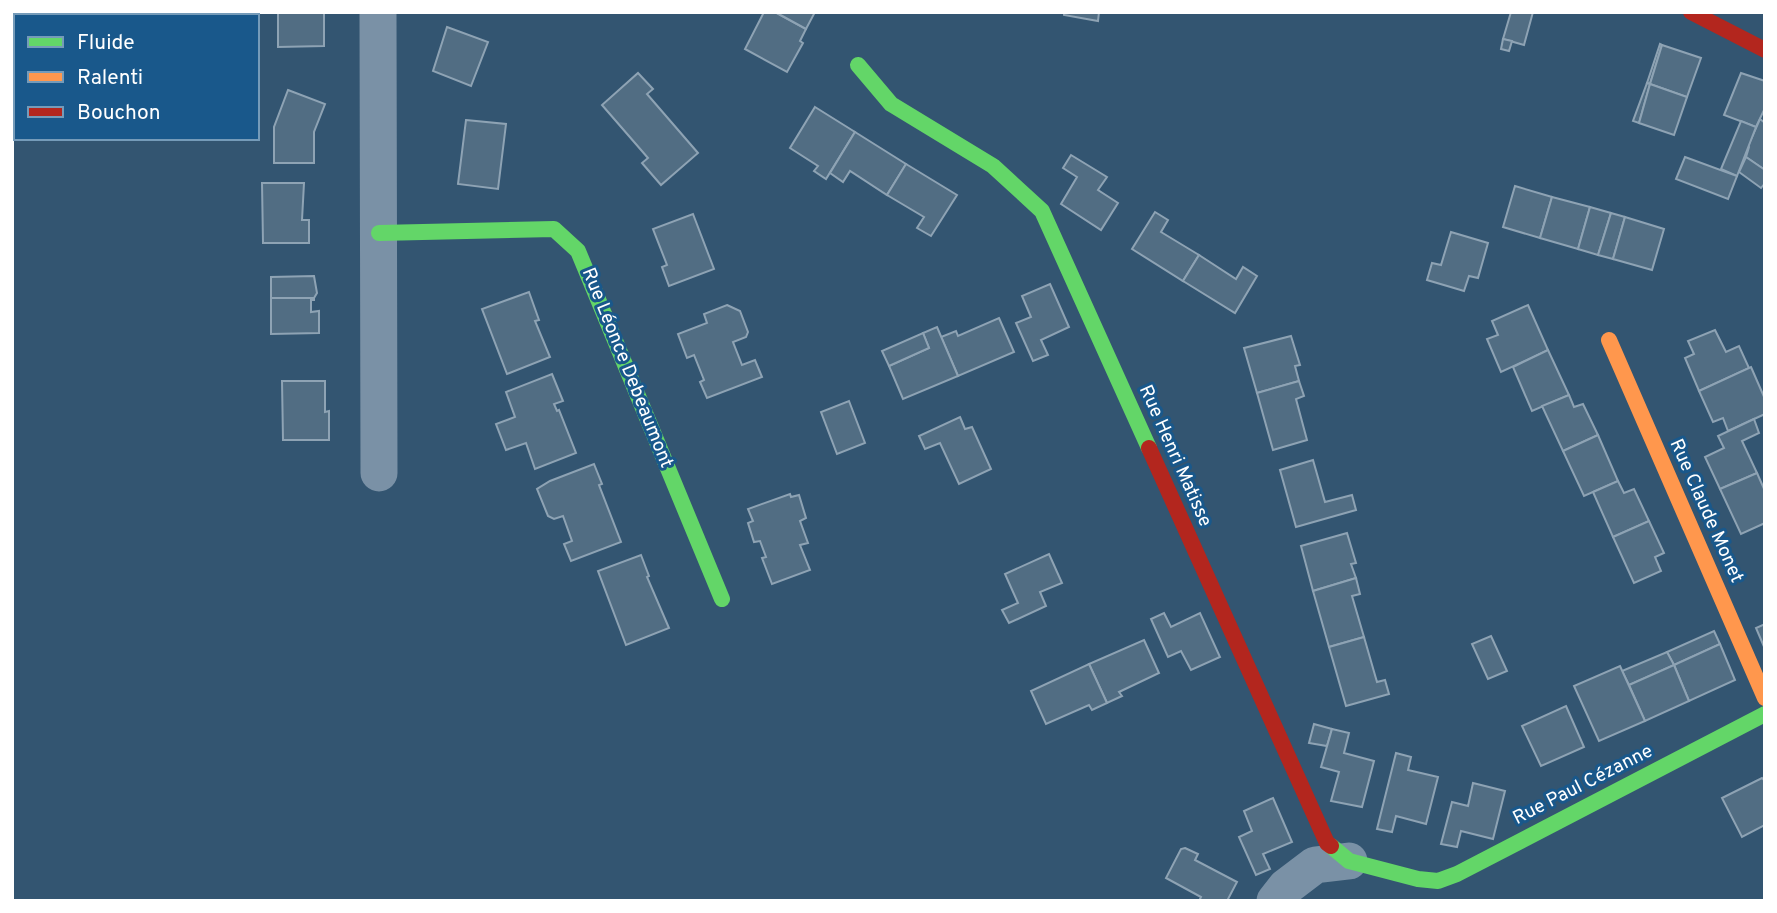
<svg xmlns="http://www.w3.org/2000/svg" width="1777" height="913" font-family="Overpass,sans-serif">
	<style>
		.building { fill: #516d83; stroke: #8ea3b4; stroke-width: 2 }
		.lines { fill: none; stroke-linecap: round; stroke-linejoin: round }
		.street { stroke: #7a91a6; stroke-width: 37 }
		.fast { stroke: #63d668; stroke-width: 16 }
		.slow { stroke: #ff974d; stroke-width: 16 }
		.jam { stroke: #b3261e; stroke-width: 16 }
		.labels { text-anchor: middle; dominant-baseline: central; stroke-width: 6; stroke-linejoin: round; paint-order: stroke }
		.street-label { font-size: 19px; fill: #fff; stroke: #19588b }
	</style>
	<rect width="100%" height="100%" fill="#335571"/>
	<g class="building">
		<polygon points="278,12 324,12 324,46 278,47"/>
		<polygon points="764,12 775,12 806,29 800,41 803,43 787,72 745,49"/>
		<polygon points="775,12 815,12 806,29"/>
		<polygon points="1064,12 1099,12 1098,21 1064,15"/>
		<polygon points="1511,12 1533,12 1524,45 1503,39"/>
		<polygon points="447,27 488,42 471,86 433,71"/>
		<polygon points="1503,39 1512,41 1509,51 1501,49"/>
		<polygon points="1660,44 1662,45 1650,84 1647,83"/>
		<polygon points="1662,45 1701,58 1687,97 1650,84"/>
		<polygon points="638,73 653,89 647,94 698,153 661,185 642,163 648,158 602,105"/>
		<polygon points="1741,73 1765,81 1765,108 1756,127 1724,115"/>
		<polygon points="1647,83 1650,84 1639,123 1633,121"/>
		<polygon points="1650,84 1687,97 1674,135 1639,123"/>
		<polygon points="288,90 325,104 314,132 314,163 274,163 274,127"/>
		<polygon points="815,107 855,132 826,179 814,171 818,166 790,148"/>
		<polygon points="1760,119 1765,123 1765,170 1746,157 1749,147 1748,146"/>
		<polygon points="466,120 506,124 498,189 458,184"/>
		<polygon points="1741,121 1756,127 1737,176 1721,169"/>
		<polygon points="855,132 906,164 887,195 850,171 843,182 830,173"/>
		<polygon points="1071,155 1107,177 1098,190 1118,203 1101,230 1061,204 1077,177 1063,168"/>
		<polygon points="1685,157 1737,176 1728,199 1676,179"/>
		<polygon points="1746,157 1765,170 1765,183 1761,188 1739,172"/>
		<polygon points="906,164 957,195 931,236 917,228 924,217 887,195"/>
		<polygon points="262,183 304,183 302,220 309,220 309,243 263,243"/>
		<polygon points="1515,186 1552,197 1540,238 1503,227"/>
		<polygon points="1552,197 1590,207 1578,249 1540,238"/>
		<polygon points="1590,207 1611,213 1598,255 1578,249"/>
		<polygon points="1155,212 1168,220 1161,232 1199,255 1183,281 1132,249"/>
		<polygon points="1611,213 1625,217 1613,259 1598,255"/>
		<polygon points="693,214 714,269 669,286 662,267 667,265 653,229"/>
		<polygon points="1625,217 1664,229 1652,270 1613,259"/>
		<polygon points="1451,232 1488,243 1478,278 1469,276 1464,291 1427,280 1432,263 1441,265"/>
		<polygon points="1199,255 1236,279 1243,267 1257,276 1235,313 1183,281"/>
		<polygon points="314,276 317,293 314,298 271,298 271,277"/>
		<polygon points="1050,284 1069,327 1041,340 1048,355 1033,361 1016,323 1031,317 1022,296"/>
		<polygon points="529,292 539,320 535,321 550,357 507,374 482,309"/>
		<polygon points="271,298 314,298 314,300 311,300 311,312 319,311 319,333 271,334"/>
		<polygon points="727,305 740,311 748,332 746,337 733,342 742,365 755,360 762,377 707,398 700,382 704,380 694,355 687,358 678,334 707,323 704,314"/>
		<polygon points="1528,305 1548,350 1501,372 1487,339 1498,335 1492,321"/>
		<polygon points="999,318 1014,352 958,376 941,337 956,331 958,336"/>
		<polygon points="937,327 958,376 903,399 889,366 929,348 923,333"/>
		<polygon points="1715,330 1726,352 1739,346 1749,368 1699,391 1685,358 1694,354 1688,341"/>
		<polygon points="923,333 929,348 889,366 882,351"/>
		<polygon points="1291,336 1300,365 1295,366 1299,381 1257,393 1244,348"/>
		<polygon points="1548,350 1569,395 1532,411 1513,367"/>
		<polygon points="1751,367 1765,399 1765,414 1728,431 1723,418 1713,422 1699,391"/>
		<polygon points="552,374 563,401 554,404 557,411 559,410 576,453 535,469 526,443 506,450 496,424 515,417 506,392"/>
		<polygon points="282,381 325,381 325,412 329,411 329,440 283,440"/>
		<polygon points="1299,381 1304,396 1296,399 1307,440 1273,450 1257,393"/>
		<polygon points="1569,395 1574,407 1583,404 1598,435 1563,451 1542,406"/>
		<polygon points="849,401 865,443 837,454 821,412"/>
		<polygon points="960,417 965,429 972,427 991,469 959,484 940,443 925,449 919,436"/>
		<polygon points="1754,419 1759,433 1742,441 1757,473 1720,489 1705,457 1724,448 1718,436"/>
		<polygon points="1598,435 1618,481 1584,496 1563,451"/>
		<polygon points="1313,460 1325,502 1352,495 1356,510 1296,527 1280,470"/>
		<polygon points="594,464 602,484 599,485 621,542 571,561 564,544 572,541 563,516 554,519 548,516 537,489 550,481"/>
		<polygon points="1757,473 1765,491 1765,523 1741,534 1720,489"/>
		<polygon points="1618,481 1624,493 1634,489 1649,521 1613,537 1593,492"/>
		<polygon points="790,494 791,497 799,495 806,518 800,521 808,543 800,545 810,570 772,584 762,558 766,557 760,541 754,542 748,523 753,521 748,509"/>
		<polygon points="1649,521 1664,553 1655,557 1661,571 1634,583 1613,537"/>
		<polygon points="1347,533 1356,563 1351,564 1356,578 1313,591 1301,546"/>
		<polygon points="1049,554 1062,583 1040,592 1046,606 1009,623 1002,610 1018,603 1005,574"/>
		<polygon points="641,555 649,576 647,577 669,628 626,645 598,571"/>
		<polygon points="1356,578 1360,594 1352,596 1364,637 1329,647 1313,591"/>
		<polygon points="1164,613 1171,627 1200,613 1220,657 1191,670 1181,651 1168,657 1151,619"/>
		<polygon points="1765,624 1765,649 1756,628"/>
		<polygon points="1714,631 1720,644 1674,665 1667,652"/>
		<polygon points="1491,636 1507,671 1488,679 1472,644"/>
		<polygon points="1364,637 1377,682 1385,680 1389,694 1346,706 1329,647"/>
		<polygon points="1144,640 1159,673 1119,692 1122,696 1107,703 1089,664"/>
		<polygon points="1720,644 1735,680 1689,701 1674,665"/>
		<polygon points="1667,652 1674,665 1629,685 1622,671"/>
		<polygon points="1089,664 1107,703 1092,710 1089,705 1046,724 1031,691"/>
		<polygon points="1674,665 1689,701 1645,721 1629,685"/>
		<polygon points="1620,666 1645,721 1599,741 1574,686"/>
		<polygon points="1566,706 1584,747 1541,766 1522,726"/>
		<polygon points="1314,724 1332,729 1327,746 1309,743"/>
		<polygon points="1332,729 1349,733 1344,753 1374,761 1362,807 1331,801 1339,772 1321,767"/>
		<polygon points="1396,753 1411,757 1408,770 1438,777 1426,824 1396,816 1392,832 1377,829"/>
		<polygon points="1762,778 1765,781 1765,825 1742,837 1722,798"/>
		<polygon points="1473,783 1505,791 1493,839 1461,831 1457,847 1441,844 1452,802 1468,806"/>
		<polygon points="1273,798 1292,842 1263,854 1270,869 1256,875 1239,837 1252,831 1244,811"/>
		<polygon points="1185,848 1198,854 1195,860 1237,882 1227,901 1199,901 1201,897 1166,878 1181,849"/>
	</g>
	<g class="lines">
		<g class="street">
			<polyline points="378,12 379,473"/>
			<polyline points="1275,901 1286,887 1315,865 1349,861"/>
		</g>
		<g class="fast">
			<polyline points="858,65 891,104 993,166 1042,211 1149,448"/>
			<polyline points="379,233 554,229 578,251 722,599"/>
			<polyline points="1331,846 1349,861 1418,879 1438,881 1457,874 1765,714"/>
		</g>
		<polyline class="slow" points="1609,340 1765,698"/>
		<g class="jam">
			<polyline points="1691,12 1765,50"/>
			<polyline points="1149,448 1327,843 1331,846"/>
		</g>
	</g>
	<g class="labels">
		<g class="street-label">
			<text transform="translate(627 368) rotate(68)">Rue Léonce Debeaumont</text>
			<text transform="translate(1175 456) rotate(66)">Rue Henri Matisse</text>
			<text transform="translate(1706 511) rotate(66)">Rue Claude Monet</text>
			<text transform="translate(1583 785) rotate(-27)">Rue Paul Cézanne</text>
		</g>
	</g>
	<rect width="1777" height="913" fill="none" stroke="#ffffff" stroke-width="28"/>
	<rect x="14" y="14" width="245" height="126" fill="#19588b" stroke="#759bb9" stroke-width="2"/>
	<rect x="28" y="37" width="35" height="10" fill="#63d668" stroke="#759bb9" stroke-width="2"/>
	<text x="77" y="49" font-size="21" fill="#ffffff">Fluide</text>
	<rect x="28" y="72" width="35" height="10" fill="#ff974d" stroke="#759bb9" stroke-width="2"/>
	<text x="77" y="84" font-size="21" fill="#ffffff">Ralenti</text>
	<rect x="28" y="107" width="35" height="10" fill="#b3261e" stroke="#759bb9" stroke-width="2"/>
	<text x="77" y="119" font-size="21" fill="#ffffff">Bouchon</text>
</svg>
